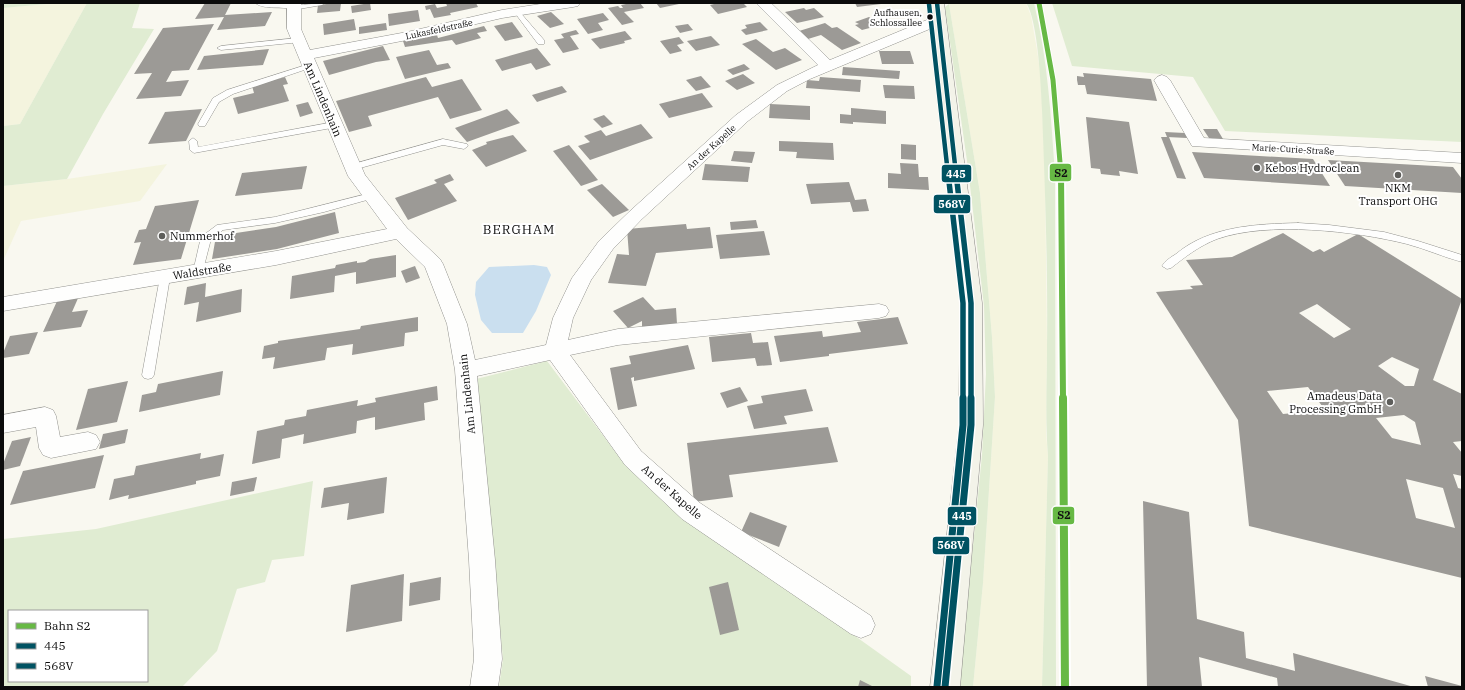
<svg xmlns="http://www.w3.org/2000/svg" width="1465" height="690" font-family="'IBM Plex Serif',serif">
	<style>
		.farmland { fill: #f4f4de }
		.green { fill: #e0ecd2; fill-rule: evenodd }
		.water { fill: #cadfef }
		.building { fill: #9c9a96; fill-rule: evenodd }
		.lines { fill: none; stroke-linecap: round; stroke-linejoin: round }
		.service-casing { stroke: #92928e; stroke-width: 1 }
		.minor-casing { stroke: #92928e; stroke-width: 1 }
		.secondary-casing { stroke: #898885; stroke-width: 1 }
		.service { fill: #fefefd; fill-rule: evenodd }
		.minor { fill: #fefefd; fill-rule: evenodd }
		.secondary { fill: #f3f3e9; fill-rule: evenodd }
		.bus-1-far2-casing { stroke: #fff; stroke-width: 6 }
		.bus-1-far1-casing { stroke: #fff; stroke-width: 8 }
		.bus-1-casing { stroke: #fff; stroke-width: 10 }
		.bus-2-far2-casing { stroke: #fff; stroke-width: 6 }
		.bus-2-far1-casing { stroke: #fff; stroke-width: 8 }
		.bus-2-casing { stroke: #fff; stroke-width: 10 }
		.bus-1-far2 { stroke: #005262; stroke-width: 4.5 }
		.bus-1-far1 { stroke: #005262; stroke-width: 5.5 }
		.bus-1 { stroke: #005262; stroke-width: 7 }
		.bus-2-far2 { stroke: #005262; stroke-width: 4.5 }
		.bus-2-far1 { stroke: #005262; stroke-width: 5.5 }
		.bus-2 { stroke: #005262; stroke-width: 7 }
		.rail-1-far2-casing { stroke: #fff; stroke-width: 7 }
		.rail-1-far1-casing { stroke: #fff; stroke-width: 10 }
		.rail-1-casing { stroke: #fff; stroke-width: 12 }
		.rail-1-far2 { stroke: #67b944; stroke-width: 5 }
		.rail-1-far1 { stroke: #67b944; stroke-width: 6 }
		.rail-1 { stroke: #67b944; stroke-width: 8 }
		.bus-dot { fill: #0b0b0b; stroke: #fff; stroke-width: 1.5 }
		.poi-dot { fill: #5e5e5b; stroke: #fff; stroke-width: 1.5 }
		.labels { text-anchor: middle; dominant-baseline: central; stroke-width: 4; stroke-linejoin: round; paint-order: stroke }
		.far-bus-label { font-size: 9px; fill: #0b0b0b; stroke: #fff; text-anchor: end }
		.far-street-label { font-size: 9px; fill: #0b0b0b; stroke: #fff }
		.street-label { font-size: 11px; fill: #0b0b0b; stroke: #fff }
		.poi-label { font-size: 11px; fill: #0b0b0b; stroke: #fff; text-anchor: start }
		.quarter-label { font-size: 13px; letter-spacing: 1px; fill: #0b0b0b; stroke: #fff }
		.line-badge { stroke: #fff; stroke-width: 1.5 }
		.badge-label { font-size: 11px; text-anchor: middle; font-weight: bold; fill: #fff }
		.pale-badge-label { font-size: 11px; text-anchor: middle; font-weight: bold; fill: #111 }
	</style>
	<rect width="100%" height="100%" fill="#f9f8f0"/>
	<g class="farmland">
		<polygon points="58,3 87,3 20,124 3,126 3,8"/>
		<polygon points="956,3 1026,3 1031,16 1037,50 1041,78 1045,173 1047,346 1046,433 1048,456 1042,687 973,687 983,583 995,397 992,337 980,193 949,4"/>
		<polygon points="167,164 140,201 21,221 3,261 3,186 67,179"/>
	</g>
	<g class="green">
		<polygon points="3,3 58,3 3,8"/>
		<polygon points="87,3 140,3 132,28 154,29 103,114 67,179 3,186 3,126 20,124"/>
		<path d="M1026,3H1034C1048,60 1051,117 1055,175L1056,687H1042L1048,456C1045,419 1047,383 1047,347C1048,268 1045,189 1042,110C1041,88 1038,19 1026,3Z"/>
		<polygon points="1052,3 1459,3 1462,6 1462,142 1225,131 1193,77 1072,66"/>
		<polygon points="949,4 980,193 992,337 995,397 983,583 973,687 959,687 982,455 986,374 984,306 968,168 945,7"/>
		<polygon points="547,361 626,466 652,491 911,676 911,687 499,687 503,659 476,379"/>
		<path d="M313,481L304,556L272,560L265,582L237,589L217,651L182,687H3V539L96,529ZM9,611H147V681H9Z"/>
	</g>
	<polygon class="water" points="534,265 547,267 551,275 536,311 523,333 492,333 481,320 475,295 476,282 489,267"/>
	<g class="building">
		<polygon points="205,3 231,3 225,15 272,12 265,26 217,30 224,17 195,19"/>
		<polygon points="335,3 341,3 340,11 317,13 318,5"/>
		<polygon points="370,3 371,10 352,13 351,6"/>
		<polygon points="446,3 476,3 478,7 450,13 451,15 434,18 430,9 426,10 425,6 435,4 437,8 447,6"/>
		<polygon points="631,3 640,3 644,8 624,12 634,22 622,25 608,8 618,6 620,8 623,8 621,5"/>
		<polygon points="656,3 679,3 679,4 660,8"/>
		<polygon points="718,3 743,3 747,7 718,14 710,5"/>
		<polygon points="855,3 881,3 881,4 857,7"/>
		<polygon points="804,8 806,10 814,8 824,17 797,23 785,12"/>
		<polygon points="418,10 420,21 389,26 388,14"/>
		<polygon points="551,12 564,24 550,28 537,16"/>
		<polygon points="603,13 609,20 598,23 603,30 588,34 577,19"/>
		<polygon points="869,17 881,25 862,30 855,25 859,24 855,22"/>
		<polygon points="354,19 356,30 324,35 323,24"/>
		<polygon points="512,22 523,37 505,41 494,26"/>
		<polygon points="760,22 768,30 746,35 741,30 747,28 745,25"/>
		<polygon points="386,23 387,30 359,34 359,27"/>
		<polygon points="825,23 832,28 837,27 861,43 842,50 821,35 808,39 799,31"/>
		<polygon points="214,24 189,70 172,71 166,82 189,80 181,96 136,99 152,73 134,74 163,28"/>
		<polygon points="688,24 693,30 680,33 675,26"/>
		<polygon points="484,26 487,31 477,33 481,38 456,45 452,40 405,47 403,41 437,35 438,38"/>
		<polygon points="576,30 579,34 570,36 579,49 563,53 554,40 564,38 561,34"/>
		<polygon points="625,31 632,39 624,41 625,43 600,49 591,39"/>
		<polygon points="711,36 720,45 696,51 687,41"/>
		<polygon points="679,37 684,43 677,45 682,51 670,54 660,41"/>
		<polygon points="756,39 773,52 785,48 802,60 776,70 742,44"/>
		<polygon points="383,46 390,60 376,62 329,75 323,61"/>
		<polygon points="537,48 551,65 536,70 531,63 502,71 495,60"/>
		<polygon points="269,49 263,65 197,70 204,56"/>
		<polygon points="429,50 437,65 448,63 451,68 405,79 396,57"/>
		<polygon points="879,51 910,51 914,64 882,64"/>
		<polygon points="744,64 750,69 733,75 727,70"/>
		<polygon points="843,67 900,71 899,79 842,75"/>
		<polygon points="1083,73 1151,79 1157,101 1087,94 1085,85 1078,85 1077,80 1077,76 1084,77"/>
		<polygon points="743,74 755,83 737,90 725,81"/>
		<polygon points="701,76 711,87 696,91 686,80"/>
		<polygon points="285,77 288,84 283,85 289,101 238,114 233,98 254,93 252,86"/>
		<polygon points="426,77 432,87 462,79 482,110 450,119 438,97 368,116 372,126 349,132 336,101"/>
		<polygon points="820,77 861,80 860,92 806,88 807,80 819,81"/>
		<polygon points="883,85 914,86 915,99 885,98"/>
		<polygon points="562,86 567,92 537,102 532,95"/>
		<polygon points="702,93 713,107 669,118 659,104"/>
		<polygon points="308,102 313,113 300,117 296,105"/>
		<polygon points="770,104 810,106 810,120 769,118"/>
		<polygon points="851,108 886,111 886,124 853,122 853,124 840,123 840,114 851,115"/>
		<polygon points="202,109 186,141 148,144 165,112"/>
		<polygon points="507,109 520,123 467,142 455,128"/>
		<polygon points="604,115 613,124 602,128 593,119"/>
		<polygon points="1086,117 1129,122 1138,174 1119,171 1120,176 1101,174 1100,169 1091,168"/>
		<polygon points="641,124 653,138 590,160 578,146 590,142 584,136 601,130 606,136"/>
		<polygon points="1203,129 1217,129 1223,139 1209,138"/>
		<polygon points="1165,132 1185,133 1187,138 1167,137"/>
		<polygon points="513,135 527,151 486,167 472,150 487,144 486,142"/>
		<polygon points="1161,137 1169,137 1186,179 1177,178"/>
		<polygon points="779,141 833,143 834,160 796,158 797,152 779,151"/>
		<polygon points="901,144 916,145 916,160 901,159"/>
		<polygon points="569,145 598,180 581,186 553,151"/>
		<polygon points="734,151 755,152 752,163 731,161"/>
		<polygon points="1192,152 1313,159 1330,186 1204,178"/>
		<polygon points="1328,160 1453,167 1462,179 1462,193 1345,186"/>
		<polygon points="900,163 918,164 919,177 928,177 929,190 888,188 888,173 901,174"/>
		<polygon points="705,164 750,167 748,182 702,180"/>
		<polygon points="307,166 302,189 235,196 242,173"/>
		<polygon points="450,174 454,180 444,184 457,201 408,220 395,198 437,183 434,180"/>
		<polygon points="849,182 855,200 866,199 869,211 853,212 850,202 811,204 806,184"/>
		<polygon points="602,184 629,210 613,217 587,190"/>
		<polygon points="199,200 181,259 133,265 141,242 134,243 139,230 146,229 155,206"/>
		<polygon points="335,212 339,233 277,249 212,259 216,236 276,227"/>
		<polygon points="756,220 758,228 731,230 730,222"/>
		<polygon points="686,224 687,229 710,227 713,248 656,253 646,286 608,283 617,254 629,255 627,229"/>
		<polygon points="764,231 770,255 720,259 716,235"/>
		<path d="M1283,233L1313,252L1320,249L1324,252L1358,234L1462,299L1433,380L1462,394V441L1453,442L1462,453V476L1453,474L1458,488L1462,489V578L1249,526L1238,420L1156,292L1193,289L1190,286L1203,285L1186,260L1232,257ZM1317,304L1351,329L1334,338L1299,313ZM1392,357L1419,369L1414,386H1405L1378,366ZM1308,387L1325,410L1283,414L1267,391ZM1404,415L1415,422L1421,445L1392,438L1376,418ZM1406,479L1443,488L1455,528L1416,518Z"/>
		<polygon points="396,255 396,277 356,284 356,272 335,276 334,292 290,299 292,276 335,268 336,265 357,261 357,263 365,262 370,259"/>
		<polygon points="415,266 420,278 406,283 401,271"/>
		<polygon points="206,283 205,297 242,289 241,312 196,322 199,302 184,305 187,287"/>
		<polygon points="79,296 72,312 88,310 81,327 43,332 58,299"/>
		<polygon points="643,297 655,310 676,308 677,324 642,327 642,321 628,328 613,311"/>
		<polygon points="418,317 418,331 405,333 404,346 352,355 353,344 327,348 325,360 273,369 275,357 262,359 264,346 278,343 278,341 360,329 361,326"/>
		<polygon points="898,317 908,344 829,354 829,356 780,362 774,336 822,331 823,337 861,332 857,322"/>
		<polygon points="38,332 29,354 3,358 3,353 10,336"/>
		<polygon points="751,333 753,343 768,342 772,365 757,366 755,358 712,362 709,337"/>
		<polygon points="688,345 695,369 634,381 634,377 631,378 637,406 618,410 610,368 631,364 629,356"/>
		<polygon points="223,371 220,395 139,412 142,395 156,392 158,384"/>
		<polygon points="128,381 117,422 76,430 88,389"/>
		<polygon points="437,386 438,400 424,403 425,420 375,430 375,417 357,421 356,433 303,444 304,434 282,439 280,458 252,464 257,431 284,425 285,420 306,416 307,410 358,400 357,406 376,402 375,398"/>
		<polygon points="740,387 748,401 727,408 720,393"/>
		<polygon points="806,389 813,411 784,416 787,424 754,429 747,406 763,403 761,396"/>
		<polygon points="828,427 838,462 729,475 733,497 694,502 687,443"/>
		<polygon points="128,429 125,443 99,449 103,434"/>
		<polygon points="31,437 20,466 3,470 3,464 12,441"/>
		<polygon points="201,453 200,459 224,454 220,476 196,481 196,484 128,499 129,495 109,500 114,479 134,475 136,466"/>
		<polygon points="104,455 95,488 10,505 23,471"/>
		<polygon points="257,477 254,491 230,496 232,482"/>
		<polygon points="387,477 384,513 347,520 349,503 321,508 324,488"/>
		<polygon points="1143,501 1189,512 1197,619 1244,632 1246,658 1295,671 1293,653 1414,687 1278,687 1277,678 1199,657 1202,687 1147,687"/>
		<polygon points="750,512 787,526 779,547 741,532"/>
		<polygon points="404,574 402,621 346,632 351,585"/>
		<polygon points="441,577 440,600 409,606 410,583"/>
		<polygon points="728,582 739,630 720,635 709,587"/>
		<polygon points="1425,676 1462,686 1462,687 1428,687"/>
		<polygon points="860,680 874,687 858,687"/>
	</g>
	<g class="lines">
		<g class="service-casing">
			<g id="service">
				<path d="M255,3L293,4C298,6 318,3 325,3L322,5L293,10C282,5 266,11 255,3Z"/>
				<polygon points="517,10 519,11 544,40 544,44 538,44 515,13 513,12"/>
				<polygon points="298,38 302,40 301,42 221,50 217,48 221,46"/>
				<polygon points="306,65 312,65 313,67 233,94 219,102 205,126 199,126 198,124 213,98 227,90"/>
				<polygon points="334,122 337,123 338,125 337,127 194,153 190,150 189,141 193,138 197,141 198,147"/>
				<polygon points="443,139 467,144 468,146 464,149 443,145 353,170 349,167 350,165"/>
				<polygon points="371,193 376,196 374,198 324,212 275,223 223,230 211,239 202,274 198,276 193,272 201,237 217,225 275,217"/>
				<path d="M1298,223L1329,225L1384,232L1418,241L1462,255V262C1443,257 1426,249 1407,244C1355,231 1268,221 1217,239C1199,246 1185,257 1171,268L1167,269L1162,266C1165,261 1171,257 1176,254C1209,226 1257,224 1298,223Z"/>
				<polygon points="165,273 169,274 170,277 154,375 152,378 148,379 144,378 142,375 160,277 161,274"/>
			</g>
		</g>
		<g class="minor-casing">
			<g id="minor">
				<polygon points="287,3 301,3 301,29 310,50 407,32 502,10 547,3 580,3 578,6 573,7 502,18 407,40 314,58 365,175 407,228 440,259 443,264 467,324 475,360 546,345 553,318 572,278 599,241 630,211 736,115 777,85 818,65 756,3 771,3 830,60 934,17 944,17 946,20 944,23 810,79 787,91 748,121 642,219 613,249 591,280 573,318 568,340 618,329 879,304 886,306 889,311 886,316 879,318 618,345 570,355 641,451 700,503 871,616 875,625 871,634 861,638 851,634 682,519 625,465 550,360 477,376 495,560 502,659 498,687 470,687 474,659 469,560 455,370 447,324 425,267 396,239 276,265 3,311 3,297 276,251 387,229 348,176 287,29"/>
				<polygon points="1162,75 1167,77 1170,80 1204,138 1462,153 1462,163 1192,146 1154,80 1157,77"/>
				<polygon points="45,407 53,410 56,416 60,437 88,432 96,435 100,442 96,449 51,458 43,455 39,448 36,427 3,433 3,415"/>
			</g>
		</g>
		<g class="secondary-casing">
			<polygon id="secondary" points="930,3 944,3 982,303 983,425 960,687 930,687 959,425 960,303"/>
		</g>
		<use href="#service" class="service"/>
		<use href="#minor" class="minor"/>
		<use href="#secondary" class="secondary"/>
		<g class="bus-1-far2-casing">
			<polyline id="bus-1-far2" points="937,3 956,174"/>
		</g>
		<g class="bus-1-far1-casing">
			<polyline id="bus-1-far1" points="956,173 971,303 971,399"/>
		</g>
		<g class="bus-1-casing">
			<polyline id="bus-1" points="945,687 971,425 971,398"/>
		</g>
		<g class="bus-2-far2-casing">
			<polyline id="bus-2-far2" points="929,4 948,174"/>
		</g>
		<g class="bus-2-far1-casing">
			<polyline id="bus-2-far1" points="948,173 963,303 963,399"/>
		</g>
		<g class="bus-2-casing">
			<polyline id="bus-2" points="937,686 963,425 963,398"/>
		</g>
		<use href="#bus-1-far2" class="bus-1-far2"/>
		<use href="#bus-1-far1" class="bus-1-far1"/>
		<use href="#bus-1" class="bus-1"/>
		<use href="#bus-2-far2" class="bus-2-far2"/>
		<use href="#bus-2-far1" class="bus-2-far1"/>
		<use href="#bus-2" class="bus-2"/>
		<g class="rail-1-far2-casing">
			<polyline id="rail-1-far2" points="1039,3 1053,80 1061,174"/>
		</g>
		<g class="rail-1-far1-casing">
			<polyline id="rail-1-far1" points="1061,173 1063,399"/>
		</g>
		<g class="rail-1-casing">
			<polyline id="rail-1" points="1063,398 1065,687"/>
		</g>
		<use href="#rail-1-far2" class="rail-1-far2"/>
		<use href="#rail-1-far1" class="rail-1-far1"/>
		<use href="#rail-1" class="rail-1"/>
	</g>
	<circle class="bus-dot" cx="930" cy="17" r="3.5"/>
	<g class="poi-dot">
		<circle cx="1257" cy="168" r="4"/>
		<circle cx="1398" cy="175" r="4"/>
		<circle cx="162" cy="236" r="4"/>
		<circle cx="1390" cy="402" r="4"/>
	</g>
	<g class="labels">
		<g class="far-bus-label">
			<text x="922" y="12">Aufhausen,<tspan x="922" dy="10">Schlossallee</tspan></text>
		</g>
		<g class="far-street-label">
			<text transform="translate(439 29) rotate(-12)">Lukasfeldstraße</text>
			<text transform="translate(711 147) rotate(-42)">An der Kapelle</text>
			<text transform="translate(1293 149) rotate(3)">Marie-Curie-Straße</text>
		</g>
		<g class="street-label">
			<text transform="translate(323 99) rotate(67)">Am Lindenhain</text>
			<text transform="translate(202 271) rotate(-9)">Waldstraße</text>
			<text transform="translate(467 394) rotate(-96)">Am Lindenhain</text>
			<text transform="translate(672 492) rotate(41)">An der Kapelle</text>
		</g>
		<g class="poi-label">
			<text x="1265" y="168">Kebos Hydroclean</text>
			<text x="1398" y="188" text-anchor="middle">NKM<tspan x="1398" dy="13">Transport OHG</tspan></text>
			<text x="170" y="236">Nummerhof</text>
			<text x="1382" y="396" text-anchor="end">Amadeus Data<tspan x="1382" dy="13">Processing GmbH</tspan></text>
		</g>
		<g class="quarter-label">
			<text x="519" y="229">BERGHAM</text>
		</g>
	</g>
	<g class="line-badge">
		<rect x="1049" y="163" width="23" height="19" rx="4" fill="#67b944"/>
		<rect x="941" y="164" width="31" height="19" rx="4" fill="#005262"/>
		<rect x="933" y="194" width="38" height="20" rx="4" fill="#005262"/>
		<rect x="1052" y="506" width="23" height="19" rx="4" fill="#67b944"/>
		<rect x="947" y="506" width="30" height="20" rx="4" fill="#005262"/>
		<rect x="932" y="536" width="38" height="19" rx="4" fill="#005262"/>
	</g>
	<g class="badge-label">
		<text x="956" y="178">445</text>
		<text x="952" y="208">568V</text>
		<text x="962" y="520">445</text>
		<text x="951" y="549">568V</text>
	</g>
	<g class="pale-badge-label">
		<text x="1061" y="177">S2</text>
		<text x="1064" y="519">S2</text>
	</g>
	<rect width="1465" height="690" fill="none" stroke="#0b0b0b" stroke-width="8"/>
	<rect x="8" y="610" width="140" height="72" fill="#ffffff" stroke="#9d9d9d"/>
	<rect x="16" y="623" width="20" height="6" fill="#67b944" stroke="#9d9d9d"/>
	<text x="44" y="630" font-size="12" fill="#0b0b0b">Bahn S2</text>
	<rect x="16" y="643" width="20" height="6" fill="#005262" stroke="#9d9d9d"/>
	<text x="44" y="650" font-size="12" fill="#0b0b0b">445</text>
	<rect x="16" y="663" width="20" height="6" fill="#005262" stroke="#9d9d9d"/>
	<text x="44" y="670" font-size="12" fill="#0b0b0b">568V</text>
</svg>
